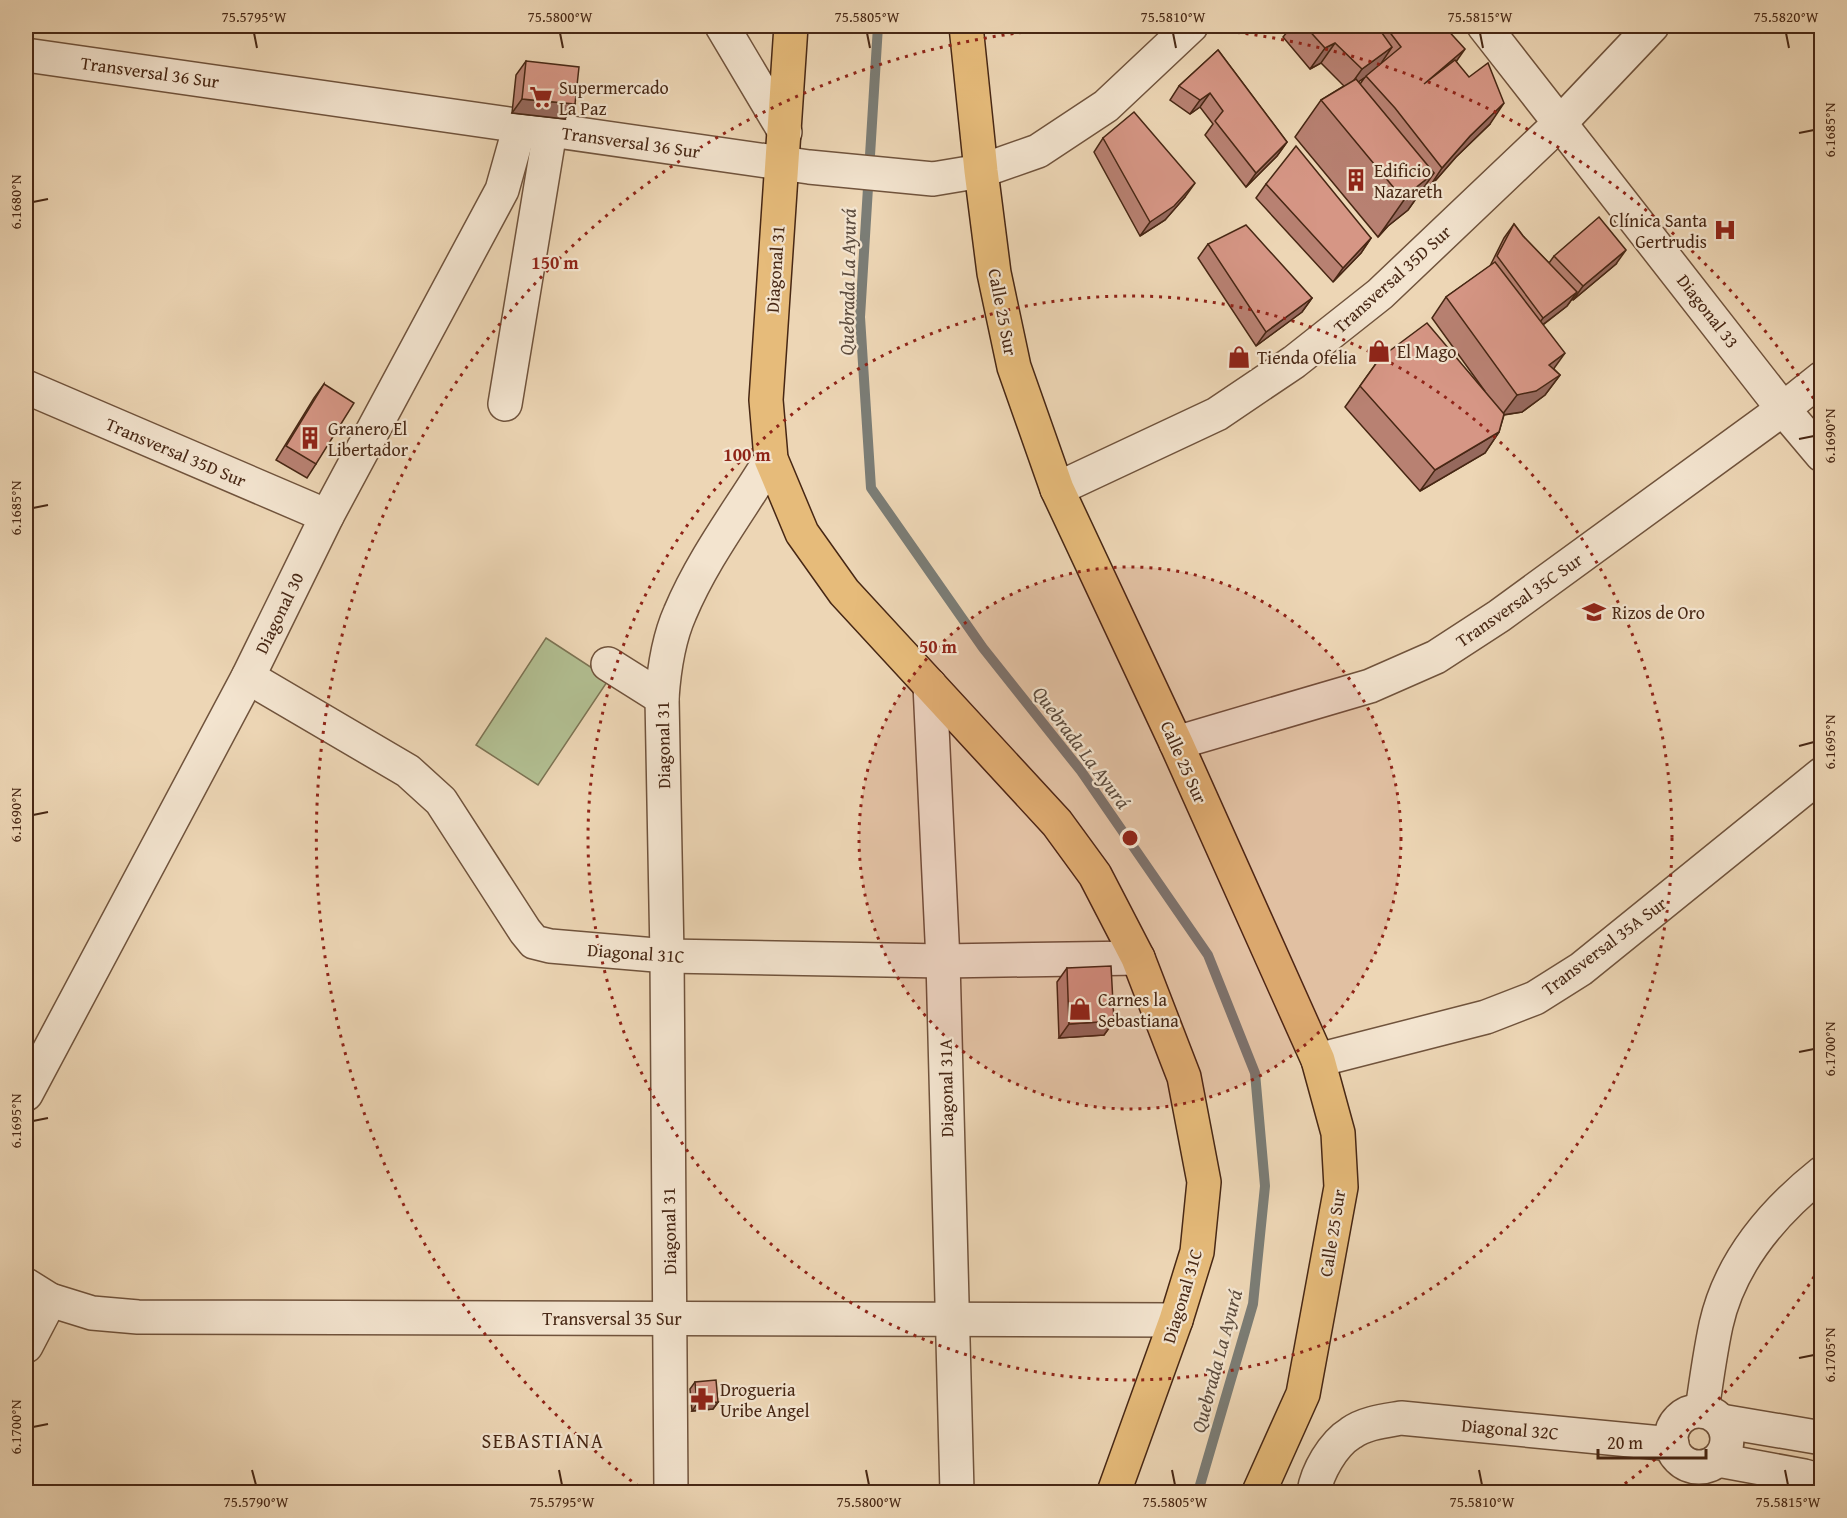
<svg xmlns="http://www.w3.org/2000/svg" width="1847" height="1518" font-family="'Gentium Book Plus',serif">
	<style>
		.green { fill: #b2bf92; stroke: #7c7353; stroke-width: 1.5 }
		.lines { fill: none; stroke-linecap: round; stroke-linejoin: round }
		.stream { stroke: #7b7d76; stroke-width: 10 }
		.minor-casing { stroke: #70533c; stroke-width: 36 }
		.major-casing { stroke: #472714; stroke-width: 36 }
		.minor { stroke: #f3e4cf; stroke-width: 33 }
		.major { stroke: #e6bb7a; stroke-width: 33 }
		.wall { fill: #b88172; stroke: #472714; stroke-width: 1.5; fill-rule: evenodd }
		.shaded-wall { fill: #96695d; stroke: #472714; stroke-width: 1.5 }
		.building { fill: #d69685; stroke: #472714; stroke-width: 1.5 }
		.ticks { fill: none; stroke: #472714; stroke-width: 2 }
		.ring { fill: none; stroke: #8f2418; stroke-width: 3; stroke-dasharray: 3 6 }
		.labels { text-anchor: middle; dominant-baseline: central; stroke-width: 4.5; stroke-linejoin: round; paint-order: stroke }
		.street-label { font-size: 18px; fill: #472714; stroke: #f3e4cf }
		.poi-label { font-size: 18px; fill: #472714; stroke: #f3e4cf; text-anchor: start }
		.water-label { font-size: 20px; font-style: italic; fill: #5c4b3d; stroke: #f3e4cf }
		.neighbourhood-label { font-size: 20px; letter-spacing: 1.5px; fill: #472714; stroke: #f3e4cf }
		.centre { fill: #8f2418; stroke: #f3e4cf; stroke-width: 3 }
		.ring-label { font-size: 18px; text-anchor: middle; font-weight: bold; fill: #8f2418; stroke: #f3e4cf; stroke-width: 4.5; stroke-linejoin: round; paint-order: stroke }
		.neatline { fill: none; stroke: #472714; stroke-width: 2 }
		.ticks-label { font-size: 15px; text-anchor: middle; fill: #472714 }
	</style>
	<rect width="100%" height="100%" fill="#edd6b5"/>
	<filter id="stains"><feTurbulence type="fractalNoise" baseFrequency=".00333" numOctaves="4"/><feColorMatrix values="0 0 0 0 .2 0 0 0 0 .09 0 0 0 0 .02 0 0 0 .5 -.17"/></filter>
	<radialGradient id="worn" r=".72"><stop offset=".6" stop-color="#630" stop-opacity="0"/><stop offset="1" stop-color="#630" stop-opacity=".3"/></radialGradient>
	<polygon class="green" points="546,638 609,679 538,785 476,745"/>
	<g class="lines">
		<polyline class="stream" points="878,26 860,317 871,488 983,648 1081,771 1208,955 1255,1073 1265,1186 1253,1304 1198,1492"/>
		<g class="minor-casing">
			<g id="minor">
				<polyline points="722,26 785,132"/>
				<polyline points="1484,26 1783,409 1822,455"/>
				<polyline points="26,55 809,167 933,179 981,171 1038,151 1106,106 1191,26"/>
				<polyline points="26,387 327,516"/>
				<polyline points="505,404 550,131"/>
				<polyline points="1057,489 1217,414 1294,362 1380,294 1561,122 1652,26"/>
				<polyline points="608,664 662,698"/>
				<polyline points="248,677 408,771 441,801 525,931 534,942 550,946 667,956 943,961 1138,958"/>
				<polyline points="930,685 943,961 957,1492"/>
				<polyline points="1176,743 1370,686 1436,657 1499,616 1783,409 1822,378"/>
				<polyline points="1318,1060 1486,1017 1535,998 1581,969 1822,774"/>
				<polyline points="26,1094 248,677 327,516 502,190 520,126"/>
				<polyline points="26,1285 50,1300 92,1313 138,1317 1176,1320"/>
				<polyline points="26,1346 50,1300"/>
				<path d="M1702,1411C1706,1382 1710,1353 1716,1325C1730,1262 1773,1212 1822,1173"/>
				<circle cx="1699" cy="1439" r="28"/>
				<polyline points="1721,1421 1822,1438"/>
				<polyline points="1718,1460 1804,1476 1822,1481"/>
				<path d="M671,1492L667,956L662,698C664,669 668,640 680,613C703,558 740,510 771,459"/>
				<path d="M1314,1492C1317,1472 1333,1444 1351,1433C1365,1423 1384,1421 1401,1418L1672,1444"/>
			</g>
		</g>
		<g class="major-casing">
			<g id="major">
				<polyline points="791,26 766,400 771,459 802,533 844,592 1057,823 1095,875 1138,958 1184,1077 1204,1182 1197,1252 1176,1320 1114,1492"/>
				<polyline points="966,26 981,171 994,273 1014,367 1057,489 1176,743 1318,1060 1338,1133 1341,1187 1303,1394 1259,1492"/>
			</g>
		</g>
		<use href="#minor" class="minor"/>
		<use href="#major" class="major"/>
	</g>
	<g class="wall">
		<path d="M1292,26H1444L1456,61L1490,124L1456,157L1428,189L1425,186L1408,210L1388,226L1378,237L1295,137L1321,100L1344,86L1321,63L1310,69L1283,37ZM1365,77L1360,84L1358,82Z"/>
		<polygon points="1218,50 1287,142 1277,156 1246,187 1205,135 1213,124 1200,107 1190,114 1170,100 1179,86"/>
		<polygon points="526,61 565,119 512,113 516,75"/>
		<polygon points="1103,138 1185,197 1165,220 1140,236 1094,152"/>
		<polygon points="1266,184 1371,238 1361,253 1333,282 1256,198"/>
		<polygon points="1514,224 1523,236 1549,263 1554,256 1616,264 1573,300 1572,299 1567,306 1543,325 1554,369 1560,375 1545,395 1522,412 1504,415 1499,432 1485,453 1420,491 1345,407 1380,358 1484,390 1432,318 1446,297 1490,266 1504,238"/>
		<polygon points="1208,244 1312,298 1302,312 1256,346 1198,258"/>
		<polygon points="324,384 316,464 307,478 276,460 314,398"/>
		<polygon points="1067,968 1114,1021 1104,1035 1059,1038 1057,982"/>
		<polygon points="695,1382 718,1402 713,1409 692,1411 690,1389"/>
	</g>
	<g class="shaded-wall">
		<polygon points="1335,43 1321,63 1310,69 1325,48"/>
		<polygon points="1392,47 1378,68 1347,90 1362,69"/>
		<polygon points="1465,49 1451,69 1424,84"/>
		<polygon points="1210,93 1200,107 1190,114 1200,100"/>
		<polygon points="522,99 575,104 565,119 512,113"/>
		<polygon points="1504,103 1490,124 1456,157 1428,189 1442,168 1470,136"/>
		<polygon points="1287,142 1277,156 1246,187 1256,173"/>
		<polygon points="1434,173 1408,210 1388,226 1378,237 1404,200 1414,189"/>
		<polygon points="1195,183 1185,197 1165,220 1140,236 1150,222"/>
		<polygon points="1371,238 1361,253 1333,282 1343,268"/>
		<polygon points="1626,250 1616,264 1573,300 1583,286"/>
		<polygon points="1577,292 1567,306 1533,332 1543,318"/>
		<polygon points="1312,298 1302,312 1256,346 1266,332"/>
		<polygon points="1565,353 1550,374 1549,365"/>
		<polygon points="1560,375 1545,395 1522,412 1502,415 1517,395"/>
		<polygon points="1499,432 1485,453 1420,491 1435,470"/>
		<polygon points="1114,1021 1104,1035 1059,1038 1069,1024"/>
		<polygon points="718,1402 713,1409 692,1411 697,1404"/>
	</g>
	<g class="building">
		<polygon points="1305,26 1377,26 1392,47 1362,69 1335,43 1325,48"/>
		<polygon points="1385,26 1444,26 1465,49 1424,84 1455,60 1469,77 1488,63 1504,103 1470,136 1442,168 1395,108 1366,76 1401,47"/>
		<polygon points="1218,50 1287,142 1256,173 1215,121 1223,111 1210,93 1200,100 1179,86"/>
		<polygon points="526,61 579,67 575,104 522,99"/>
		<polygon points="1356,79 1434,173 1414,189 1404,200 1321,100"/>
		<polygon points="1134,112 1195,183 1174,206 1150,222 1103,138"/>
		<polygon points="1296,146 1371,238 1343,268 1266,184"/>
		<polygon points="1599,217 1626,250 1583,286 1554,256"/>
		<polygon points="1514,224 1523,236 1577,292 1543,318 1497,256"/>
		<polygon points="1246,225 1312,298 1266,332 1208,244"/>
		<polygon points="1495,262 1565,353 1549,365 1560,375 1536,391 1517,395 1446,297"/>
		<polygon points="1427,323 1504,414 1499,432 1435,470 1360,386 1380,358"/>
		<polygon points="324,384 354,403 316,464 286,446"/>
		<polygon points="1111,966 1114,1021 1069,1024 1067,968"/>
		<polygon points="716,1380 718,1402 697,1404 695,1382"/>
	</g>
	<path class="ticks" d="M254,33L257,48M560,33L563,48M867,33L870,48M1173,33L1176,48M1480,33L1483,48M1786,33L1789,48M1799,133L1814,130M33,202L48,199M1799,439L1814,436M33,508L48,505M1799,746L1814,742M33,815L48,812M1799,1052L1814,1049M33,1121L48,1118M1799,1358L1814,1355M33,1427L48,1424M252,1470L256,1485M559,1470L562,1485M866,1470L869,1485M1172,1470L1175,1485M1479,1470L1482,1485M1785,1470L1788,1485"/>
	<circle cx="1130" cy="838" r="271" fill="#8f2418" fill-opacity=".12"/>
	<g class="ring">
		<circle cx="1130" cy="838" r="271"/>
		<circle cx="1130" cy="838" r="542"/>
		<path d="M1819 1269A813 813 0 0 1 1614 1492M646 1492A813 813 0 0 1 1095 26M1165 26A813 813 0 0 1 1819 407"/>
	</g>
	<defs>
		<g id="supermarket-bare" transform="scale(1.8)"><path d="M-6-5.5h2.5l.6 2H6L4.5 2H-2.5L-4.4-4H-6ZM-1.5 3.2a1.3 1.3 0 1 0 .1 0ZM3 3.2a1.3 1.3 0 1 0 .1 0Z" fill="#8f2418" stroke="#f3e4cf" stroke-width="2.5" paint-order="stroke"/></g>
		<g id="building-bare" transform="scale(1.8)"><path d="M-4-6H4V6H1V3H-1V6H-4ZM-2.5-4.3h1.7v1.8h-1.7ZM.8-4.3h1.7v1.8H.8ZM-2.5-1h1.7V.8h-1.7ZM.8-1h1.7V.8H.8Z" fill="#8f2418" stroke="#f3e4cf" stroke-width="2.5" paint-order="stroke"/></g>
		<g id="hospital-bare" transform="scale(1.8)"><path d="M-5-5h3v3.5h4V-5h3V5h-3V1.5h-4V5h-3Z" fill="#8f2418" stroke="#f3e4cf" stroke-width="2.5" paint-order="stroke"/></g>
		<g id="shop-bare" transform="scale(1.8)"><path d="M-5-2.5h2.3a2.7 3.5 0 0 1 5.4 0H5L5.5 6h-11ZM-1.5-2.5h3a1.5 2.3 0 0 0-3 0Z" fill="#8f2418" stroke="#f3e4cf" stroke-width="2.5" paint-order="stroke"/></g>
		<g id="school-bare" transform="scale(1.8)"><path d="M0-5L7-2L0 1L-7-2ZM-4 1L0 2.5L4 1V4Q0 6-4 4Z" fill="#8f2418" stroke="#f3e4cf" stroke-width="2.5" paint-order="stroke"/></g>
		<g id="pharmacy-bare" transform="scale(1.8)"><path d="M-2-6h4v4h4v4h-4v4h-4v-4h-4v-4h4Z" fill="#8f2418" stroke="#f3e4cf" stroke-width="2.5" paint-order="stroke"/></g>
	</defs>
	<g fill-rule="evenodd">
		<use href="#supermarket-bare" x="541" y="97"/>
		<use href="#building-bare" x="1356" y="180"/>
		<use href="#hospital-bare" x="1725" y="230"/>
		<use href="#shop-bare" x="1379" y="351"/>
		<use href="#shop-bare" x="1239" y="357"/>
		<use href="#building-bare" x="310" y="438"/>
		<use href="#school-bare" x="1594" y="612"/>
		<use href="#shop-bare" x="1080" y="1009"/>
		<use href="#pharmacy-bare" x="702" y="1399"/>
	</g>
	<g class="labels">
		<g class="street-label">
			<text transform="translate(150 72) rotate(8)">Transversal 36 Sur</text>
			<text transform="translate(631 142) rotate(8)">Transversal 36 Sur</text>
			<text transform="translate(775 269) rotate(-86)">Diagonal 31</text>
			<text transform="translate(1392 279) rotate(-42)">Transversal 35D Sur</text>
			<text transform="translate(1708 311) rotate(52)">Diagonal 33</text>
			<text transform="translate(1003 312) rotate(79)">Calle 25 Sur</text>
			<text transform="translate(176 452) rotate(23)">Transversal 35D Sur</text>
			<text transform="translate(1519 600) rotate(-35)">Transversal 35C Sur</text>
			<text transform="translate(279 613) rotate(-64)">Diagonal 30</text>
			<text transform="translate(663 745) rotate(-91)">Diagonal 31</text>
			<text transform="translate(1184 762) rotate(66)">Calle 25 Sur</text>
			<text transform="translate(1604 946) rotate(-37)">Transversal 35A Sur</text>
			<text transform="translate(636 953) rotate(4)">Diagonal 31C</text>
			<text transform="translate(946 1088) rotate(-91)">Diagonal 31A</text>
			<text transform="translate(669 1231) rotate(-91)">Diagonal 31</text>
			<text transform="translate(1332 1233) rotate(-81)">Calle 25 Sur</text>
			<text transform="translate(1182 1296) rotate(-73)">Diagonal 31C</text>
			<text x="612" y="1318">Transversal 35 Sur</text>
			<text transform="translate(1510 1429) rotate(5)">Diagonal 32C</text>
		</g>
		<g class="poi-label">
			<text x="559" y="87">Supermercado<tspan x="559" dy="21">La Paz</tspan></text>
			<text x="1374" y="170">Edificio<tspan x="1374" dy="21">Nazareth</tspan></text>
			<text x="1707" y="220" text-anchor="end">Clínica Santa<tspan x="1707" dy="21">Gertrudis</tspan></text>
			<text x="1397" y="351">El Mago</text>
			<text x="1257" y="357">Tienda Ofelia</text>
			<text x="328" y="428">Granero El<tspan x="328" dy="21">Libertador</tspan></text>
			<text x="1612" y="612">Rizos de Oro</text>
			<text x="1098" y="999">Carnes la<tspan x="1098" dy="21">Sebastiana</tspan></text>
			<text x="720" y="1389">Drogueria<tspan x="720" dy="21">Uribe Angel</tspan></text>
		</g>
		<g class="water-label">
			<text transform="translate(847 282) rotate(-89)">Quebrada La Ayurá</text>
			<text transform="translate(1082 747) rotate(53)">Quebrada La Ayurá</text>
			<text transform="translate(1216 1361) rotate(-75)">Quebrada La Ayurá</text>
		</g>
		<g class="neighbourhood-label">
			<text x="543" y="1440">SEBASTIANA</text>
		</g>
	</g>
	<circle cx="1130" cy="838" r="9" class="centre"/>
	<g class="ring-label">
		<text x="555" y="269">150 m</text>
		<text x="747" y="461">100 m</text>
		<text x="938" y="653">50 m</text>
	</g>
	<rect width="1847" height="1518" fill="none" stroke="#edd6b5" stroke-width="66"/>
	<path d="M1598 1449v9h108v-9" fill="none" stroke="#472714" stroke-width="3"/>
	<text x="1607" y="1449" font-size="18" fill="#472714" stroke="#f3e4cf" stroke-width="4.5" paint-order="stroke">20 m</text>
	<rect x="33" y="33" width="1781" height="1452" class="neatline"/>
	<g class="ticks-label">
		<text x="254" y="22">75.5795°W</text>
		<text x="560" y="22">75.5800°W</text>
		<text x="867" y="22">75.5805°W</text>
		<text x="1173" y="22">75.5810°W</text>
		<text x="1480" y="22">75.5815°W</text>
		<text x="1786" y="22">75.5820°W</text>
		<text transform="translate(1830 130) rotate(-90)" y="5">6.1685°N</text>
		<text transform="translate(16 202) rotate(-90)" y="5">6.1680°N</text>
		<text transform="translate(1830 436) rotate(-90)" y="5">6.1690°N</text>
		<text transform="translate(16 508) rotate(-90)" y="5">6.1685°N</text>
		<text transform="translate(1830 742) rotate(-90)" y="5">6.1695°N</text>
		<text transform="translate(16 815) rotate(-90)" y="5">6.1690°N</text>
		<text transform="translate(1830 1049) rotate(-90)" y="5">6.1700°N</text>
		<text transform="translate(16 1121) rotate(-90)" y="5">6.1695°N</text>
		<text transform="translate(1830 1355) rotate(-90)" y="5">6.1705°N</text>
		<text transform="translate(16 1427) rotate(-90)" y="5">6.1700°N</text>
		<text x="256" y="1507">75.5790°W</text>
		<text x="562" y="1507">75.5795°W</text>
		<text x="869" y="1507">75.5800°W</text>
		<text x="1175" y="1507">75.5805°W</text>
		<text x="1482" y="1507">75.5810°W</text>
		<text x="1788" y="1507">75.5815°W</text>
	</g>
	<rect width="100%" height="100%" filter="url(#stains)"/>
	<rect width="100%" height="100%" fill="url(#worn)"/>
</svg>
